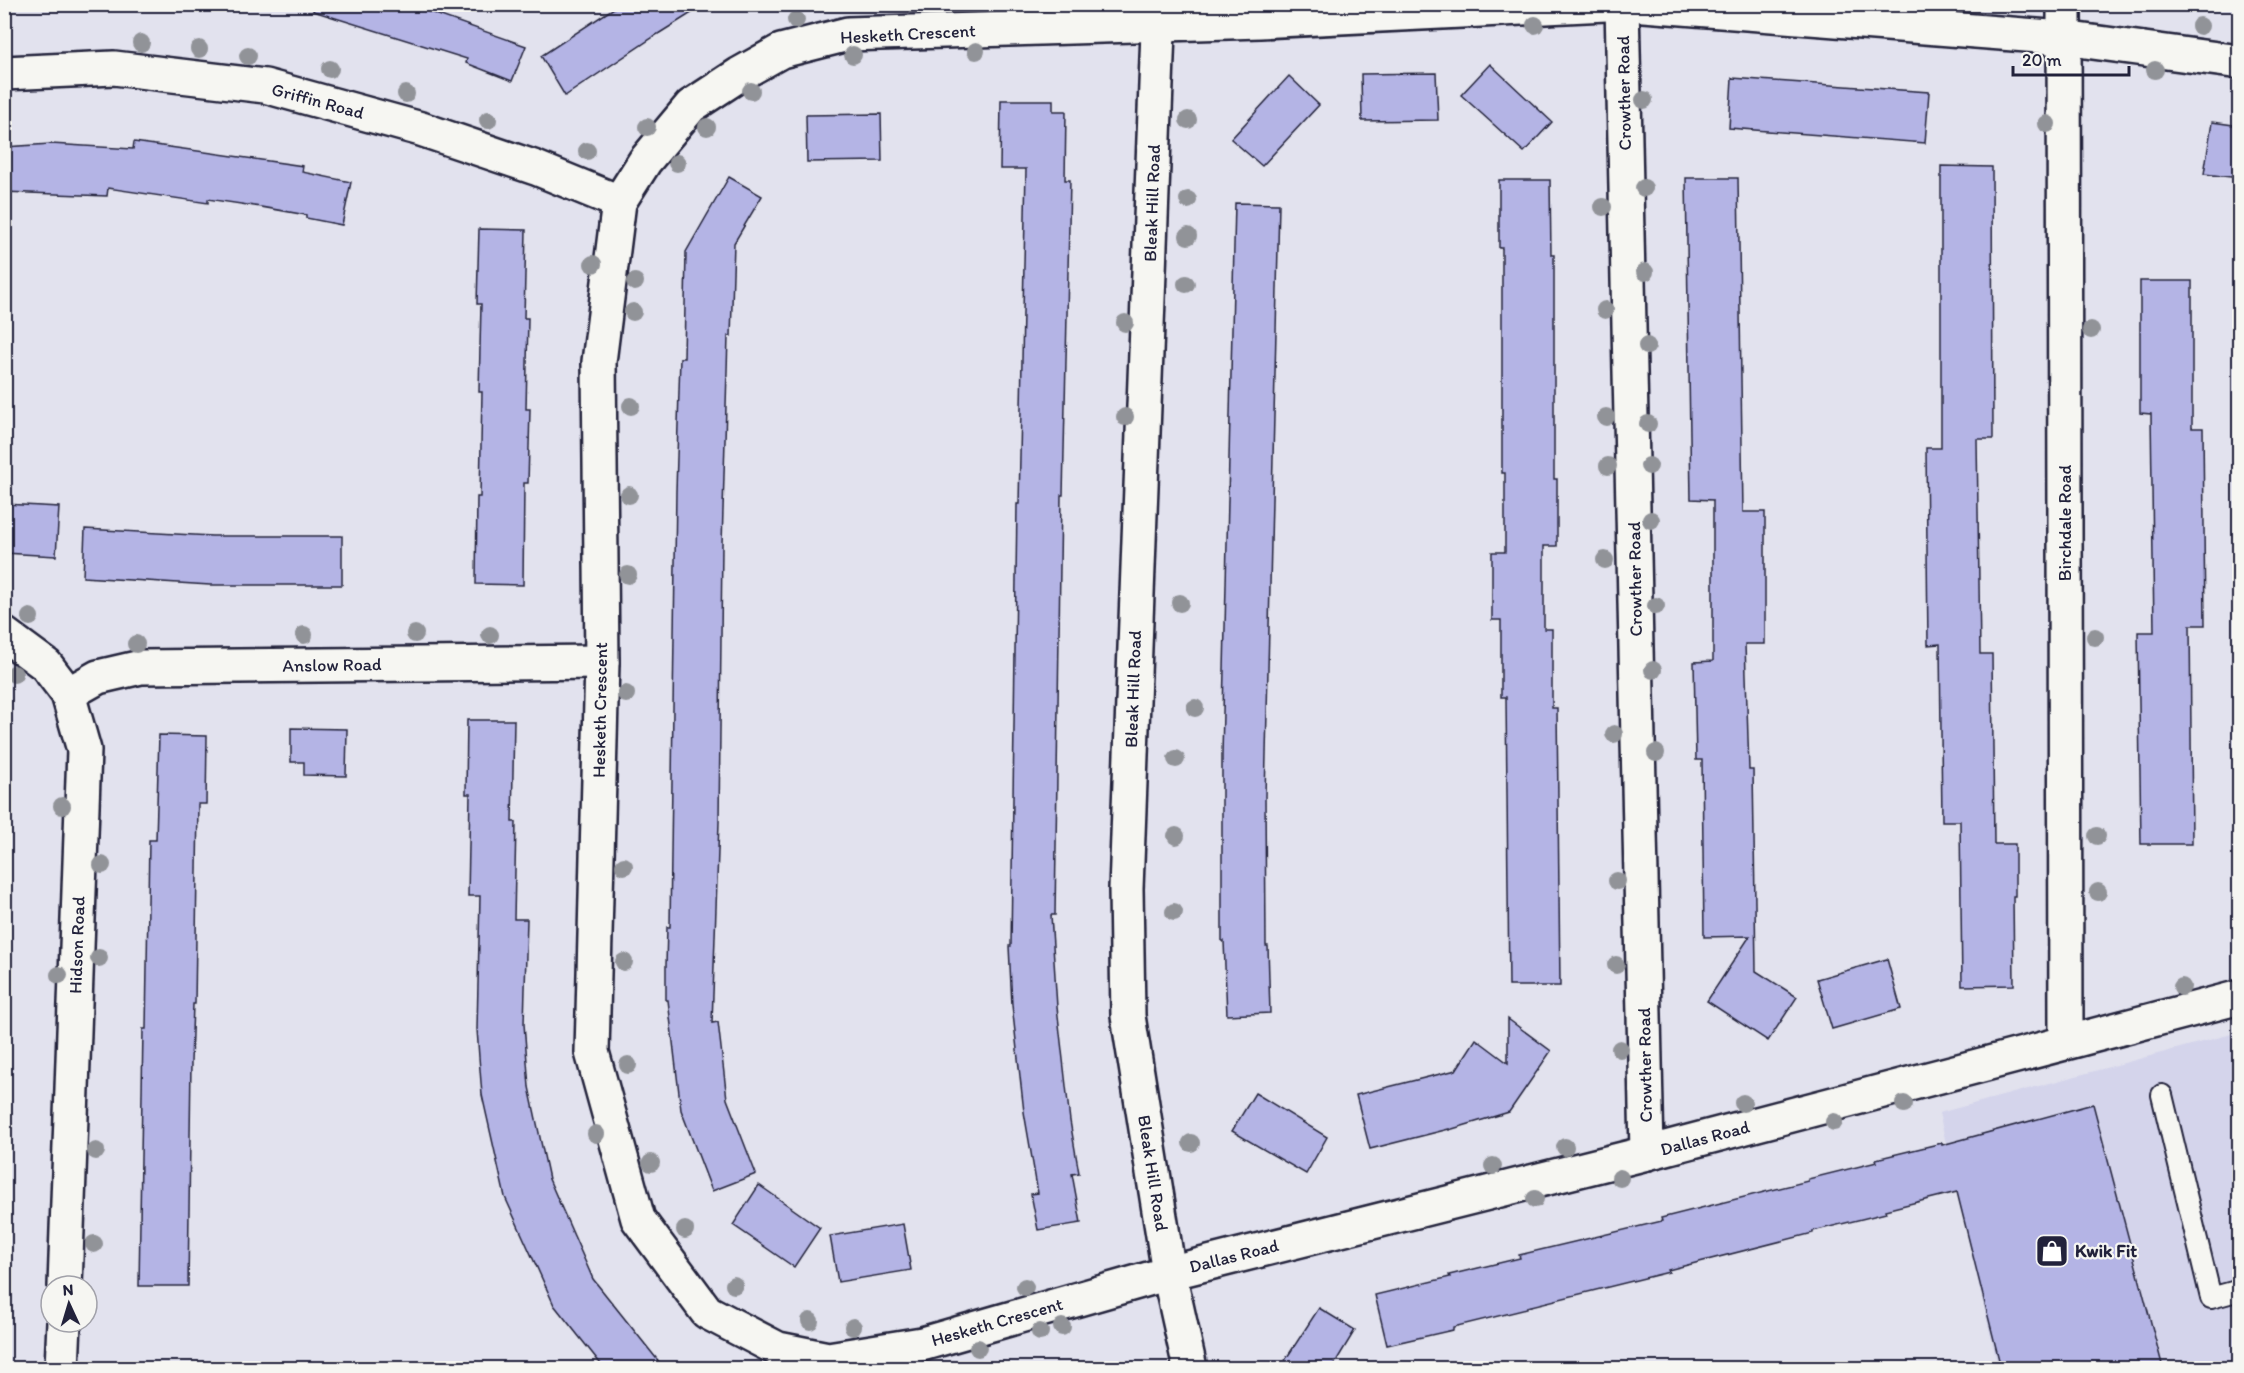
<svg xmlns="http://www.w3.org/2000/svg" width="2244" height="1373" font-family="Itim,sans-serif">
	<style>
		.built { fill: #d4d4eb }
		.building { fill: #b4b4e5; stroke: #22223b; stroke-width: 1.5 }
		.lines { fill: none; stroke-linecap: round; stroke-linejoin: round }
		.lane-casing { stroke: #22223b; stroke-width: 24 }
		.street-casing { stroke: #22223b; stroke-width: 38 }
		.lane { stroke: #f6f6f2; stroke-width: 20 }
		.street { stroke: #f6f6f2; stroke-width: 33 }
		.tree { fill: #919398 }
		.labels { text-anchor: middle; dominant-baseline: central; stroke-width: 4.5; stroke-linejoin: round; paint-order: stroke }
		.street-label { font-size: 18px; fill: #22223b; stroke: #f6f6f2 }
		.poi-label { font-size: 18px; font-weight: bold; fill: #22223b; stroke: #f6f6f2; text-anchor: start }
	</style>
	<rect width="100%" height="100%" fill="#e2e2ee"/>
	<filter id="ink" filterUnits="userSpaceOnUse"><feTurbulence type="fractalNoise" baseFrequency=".0167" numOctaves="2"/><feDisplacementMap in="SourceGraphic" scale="12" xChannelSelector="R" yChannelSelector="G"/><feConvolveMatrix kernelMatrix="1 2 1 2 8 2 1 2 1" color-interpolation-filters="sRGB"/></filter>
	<g filter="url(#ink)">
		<polygon class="built" points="2239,1032 2239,1368 1998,1368 1939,1113"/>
		<g class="building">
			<polygon points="314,4 407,4 526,46 512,81 466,63 467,59 313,11"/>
			<polygon points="620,4 706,4 658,34 565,96 541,56"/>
			<polygon points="1490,64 1552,122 1524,152 1461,95"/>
			<polygon points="1436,73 1438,120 1362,121 1361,74"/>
			<polygon points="1289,76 1319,105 1262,166 1231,139"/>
			<polygon points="1732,78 1929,92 1925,143 1729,128"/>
			<polygon points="1001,100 1053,100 1053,111 1066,111 1065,180 1070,180 1063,495 1061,495 1055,915 1051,915 1057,1007 1070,1121 1079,1173 1072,1174 1081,1223 1038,1230 1031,1194 1038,1193 1024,1112 1012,1005 1009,946 1011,946 1017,504 1019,504 1026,169 1000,169"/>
			<polygon points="881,114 882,161 807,162 806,115"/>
			<polygon points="2212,122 2240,126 2240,178 2204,174"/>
			<polygon points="134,142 303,166 302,172 351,182 342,225 306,218 306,215 261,207 208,199 208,203 108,188 107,196 4,192 4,147 51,144 133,149"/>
			<polygon points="1941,166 1992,167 1993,439 1977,439 1980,654 1992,654 1994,844 2015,844 2015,896 2013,896 2014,985 1962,986 1960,821 1942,821 1940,644 1928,645 1926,448 1941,448"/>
			<polygon points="729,177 762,196 734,243 731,336 728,336 722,544 719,822 712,1023 718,1022 727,1099 756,1174 712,1191 681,1110 668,1000 666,1000 666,966 667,927 670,927 676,491 680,358 684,358 686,252"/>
			<polygon points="1686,178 1738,178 1743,512 1765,512 1765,644 1745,644 1749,770 1753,770 1756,971 1797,997 1768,1041 1707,1001 1750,936 1704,937 1702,760 1696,760 1694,662 1713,661 1713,500 1691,499"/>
			<polygon points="1499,180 1550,180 1551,255 1554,255 1554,479 1557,479 1557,546 1544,546 1544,629 1552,629 1552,708 1557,708 1560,986 1509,986 1506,697 1501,697 1501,620 1492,620 1492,552 1505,552 1505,473 1502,473 1502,248 1499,248"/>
			<polygon points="1235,203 1279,204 1265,796 1266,946 1268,946 1270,1013 1227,1015 1224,941 1222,941 1222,755"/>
			<polygon points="479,229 526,230 524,318 528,318 526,409 530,409 528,483 524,483 523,585 476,584 477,497 480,497 482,392 479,392 481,304 477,304"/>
			<polygon points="2140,281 2192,281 2192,428 2203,428 2205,625 2190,625 2192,844 2141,844 2138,632 2154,632 2151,414 2140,413"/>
			<polygon points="4,504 59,507 56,556 4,553"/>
			<polygon points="85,529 212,536 342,536 342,585 210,585 83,577"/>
			<polygon points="467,720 514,720 512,822 516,822 514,919 527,919 524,1024 529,1087 549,1179 593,1279 664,1368 604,1368 554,1305 505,1197 482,1095 479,1057 477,1029 480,896 468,896 470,794 466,794"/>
			<polygon points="291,728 347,729 346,776 304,775 304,762 291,762"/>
			<polygon points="159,735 207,736 206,804 198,804 195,1004 193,1004 191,1062 188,1286 139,1286 143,1029 146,1029 149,840 156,840"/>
			<polygon points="1887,959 1901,1009 1832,1029 1817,979"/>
			<polygon points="1508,1019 1551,1051 1509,1112 1449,1130 1449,1129 1370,1149 1356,1095 1456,1070 1476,1039 1508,1063"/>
			<polygon points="1255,1093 1327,1137 1306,1174 1232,1131"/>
			<polygon points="2093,1104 2163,1368 2001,1368 1957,1192 1885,1210 1886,1213 1813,1231 1813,1233 1668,1270 1669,1272 1527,1307 1527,1309 1453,1327 1453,1330 1387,1345 1375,1295 1450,1277 1449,1275 1520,1258 1519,1255 1662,1221 1661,1218 1808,1181 1808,1179 1877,1162 1876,1159 1942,1143 1942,1145"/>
			<polygon points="759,1185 820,1228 794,1267 733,1225"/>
			<polygon points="903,1224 911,1270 838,1282 830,1236"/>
			<polygon points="1319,1308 1355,1330 1332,1368 1280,1368"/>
		</g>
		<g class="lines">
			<g class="lane-casing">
				<polyline id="lane" points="2162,1095 2211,1298 2240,1290"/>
			</g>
			<g class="street-casing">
				<g id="street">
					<polyline points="1159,4 1126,889 1128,1016 1169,1273 1190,1368"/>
					<polyline points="1606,4 1260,21 848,34 781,51 740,74 691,106 645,161 619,202 599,362 602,662 592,1052 638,1219 707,1312 778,1349 828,1359 922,1344 1169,1273 1647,1153 2240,997"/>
					<polyline points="1622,4 1647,1153"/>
					<polyline points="1631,4 2063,38 2240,62"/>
					<polyline points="2064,4 2066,1042"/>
					<polyline points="4,73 114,68 265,86 421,129 536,168 619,202"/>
					<polyline points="4,634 46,665 68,694 84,750 65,1286"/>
					<polyline points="68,694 98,677 141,667 602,662"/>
					<polyline points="62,1368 64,1322"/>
				</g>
			</g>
			<use href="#lane" class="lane"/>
			<use href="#street" class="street"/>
		</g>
		<g class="tree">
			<circle cx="796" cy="20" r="9"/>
			<circle cx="1535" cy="25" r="9"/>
			<circle cx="2200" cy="26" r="9"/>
			<circle cx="141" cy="43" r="9"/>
			<circle cx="199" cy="49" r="9"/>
			<circle cx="976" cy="51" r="9"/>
			<circle cx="853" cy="55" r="9"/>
			<circle cx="248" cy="56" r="9"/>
			<circle cx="330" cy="69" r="9"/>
			<circle cx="2155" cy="70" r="9"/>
			<circle cx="751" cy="91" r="9"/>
			<circle cx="406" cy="94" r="9"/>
			<circle cx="1644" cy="100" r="9"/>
			<circle cx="488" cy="120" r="9"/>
			<circle cx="1188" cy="120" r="9"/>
			<circle cx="2047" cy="124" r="9"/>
			<circle cx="647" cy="127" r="9"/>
			<circle cx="707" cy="127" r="9"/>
			<circle cx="587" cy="151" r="9"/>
			<circle cx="677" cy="163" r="9"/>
			<circle cx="1644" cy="188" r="9"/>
			<circle cx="1188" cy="200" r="9"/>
			<circle cx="1603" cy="207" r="9"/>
			<circle cx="1188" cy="236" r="9"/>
			<circle cx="593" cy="264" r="9"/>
			<circle cx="1645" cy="272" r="9"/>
			<circle cx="635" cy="282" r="9"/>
			<circle cx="1186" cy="284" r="9"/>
			<circle cx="1605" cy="310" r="9"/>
			<circle cx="633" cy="312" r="9"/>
			<circle cx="1125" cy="323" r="9"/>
			<circle cx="2091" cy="330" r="9"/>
			<circle cx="1647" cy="346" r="9"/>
			<circle cx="631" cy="406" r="9"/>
			<circle cx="1125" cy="417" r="9"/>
			<circle cx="1606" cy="417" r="9"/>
			<circle cx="1648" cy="424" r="9"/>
			<circle cx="1608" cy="466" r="9"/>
			<circle cx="1649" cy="466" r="9"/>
			<circle cx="629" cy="495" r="9"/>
			<circle cx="1651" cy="520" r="9"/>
			<circle cx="1605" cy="560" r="9"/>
			<circle cx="628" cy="575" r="9"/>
			<circle cx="1180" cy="603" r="9"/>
			<circle cx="1656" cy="606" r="9"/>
			<circle cx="30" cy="617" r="9"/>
			<circle cx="415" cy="634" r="9"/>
			<circle cx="304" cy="635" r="9"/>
			<circle cx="490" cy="635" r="9"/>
			<circle cx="2095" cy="637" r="9"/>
			<circle cx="136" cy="644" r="9"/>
			<circle cx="1653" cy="670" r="9"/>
			<circle cx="14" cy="674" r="9"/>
			<circle cx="626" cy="694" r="9"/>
			<circle cx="1195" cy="708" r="9"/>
			<circle cx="1614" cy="734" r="9"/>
			<circle cx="1656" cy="753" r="9"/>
			<circle cx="1176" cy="759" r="9"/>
			<circle cx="62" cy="806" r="9"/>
			<circle cx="1176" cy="836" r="9"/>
			<circle cx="2097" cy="836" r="9"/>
			<circle cx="102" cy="865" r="9"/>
			<circle cx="624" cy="866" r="9"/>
			<circle cx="1617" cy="881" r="9"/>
			<circle cx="2098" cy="892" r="9"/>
			<circle cx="1174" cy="912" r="9"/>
			<circle cx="99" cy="958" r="9"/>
			<circle cx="624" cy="962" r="9"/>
			<circle cx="1616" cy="965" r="9"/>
			<circle cx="59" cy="975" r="9"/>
			<circle cx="2182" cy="987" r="9"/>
			<circle cx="1620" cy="1049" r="9"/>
			<circle cx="628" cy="1065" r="9"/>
			<circle cx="1743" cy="1103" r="9"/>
			<circle cx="1904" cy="1104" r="9"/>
			<circle cx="1834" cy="1122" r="9"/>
			<circle cx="596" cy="1134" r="9"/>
			<circle cx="1191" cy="1143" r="9"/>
			<circle cx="1565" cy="1147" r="9"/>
			<circle cx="96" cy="1151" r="9"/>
			<circle cx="651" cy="1163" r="9"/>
			<circle cx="1493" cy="1166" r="9"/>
			<circle cx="1620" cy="1178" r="9"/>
			<circle cx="1535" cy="1199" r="9"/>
			<circle cx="685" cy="1230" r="9"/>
			<circle cx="94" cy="1244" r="9"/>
			<circle cx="734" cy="1285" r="9"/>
			<circle cx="1025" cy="1287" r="9"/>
			<circle cx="810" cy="1321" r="9"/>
			<circle cx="853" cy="1327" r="9"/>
			<circle cx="1062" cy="1327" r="9"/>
			<circle cx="1040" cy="1332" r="9"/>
			<circle cx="978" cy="1348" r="9"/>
		</g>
	</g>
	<defs>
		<g id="shop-square" transform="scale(1.725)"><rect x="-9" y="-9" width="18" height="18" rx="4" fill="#22223b" stroke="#f6f6f2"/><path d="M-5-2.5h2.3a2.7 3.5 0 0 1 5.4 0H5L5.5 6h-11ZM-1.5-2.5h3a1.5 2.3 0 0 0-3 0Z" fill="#fff"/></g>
	</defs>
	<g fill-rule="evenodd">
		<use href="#shop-square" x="2052" y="1251"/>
	</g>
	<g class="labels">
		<g class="street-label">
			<text transform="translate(908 34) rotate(-3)">Hesketh Crescent</text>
			<text transform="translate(1624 93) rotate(-91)">Crowther Road</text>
			<text transform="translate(318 101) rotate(15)">Griffin Road</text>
			<text transform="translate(1152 203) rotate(-88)">Bleak Hill Road</text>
			<text transform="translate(2065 523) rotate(-90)">Birchdale Road</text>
			<text transform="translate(1635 579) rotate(-91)">Crowther Road</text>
			<text transform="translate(332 665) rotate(-1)">Anslow Road</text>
			<text transform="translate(1133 689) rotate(-88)">Bleak Hill Road</text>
			<text transform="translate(600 710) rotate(-89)">Hesketh Crescent</text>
			<text transform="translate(77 945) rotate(-88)">Hidson Road</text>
			<text transform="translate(1645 1065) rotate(-91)">Crowther Road</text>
			<text transform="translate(1705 1138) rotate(-15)">Dallas Road</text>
			<text transform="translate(1153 1173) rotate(81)">Bleak Hill Road</text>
			<text transform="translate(1234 1256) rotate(-14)">Dallas Road</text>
			<text transform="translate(997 1322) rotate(-16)">Hesketh Crescent</text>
		</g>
		<g class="poi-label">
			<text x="2075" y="1251">Kwik Fit</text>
		</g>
	</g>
	<rect width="2244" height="1373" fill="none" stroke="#f6f6f2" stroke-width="24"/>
	<rect x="12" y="12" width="2220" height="1349" fill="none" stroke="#22223b" stroke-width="2" filter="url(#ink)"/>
	<g transform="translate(69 1304) rotate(356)"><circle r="28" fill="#f6f6f2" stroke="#a1a1a9" stroke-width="1.5"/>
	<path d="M0-4.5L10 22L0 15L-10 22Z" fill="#22223b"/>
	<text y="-9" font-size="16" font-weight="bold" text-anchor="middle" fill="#22223b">N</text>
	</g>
	<path d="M2013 66v9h116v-9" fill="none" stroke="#22223b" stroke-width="3"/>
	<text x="2022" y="66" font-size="18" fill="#22223b" stroke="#f6f6f2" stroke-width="4.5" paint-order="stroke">20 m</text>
</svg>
